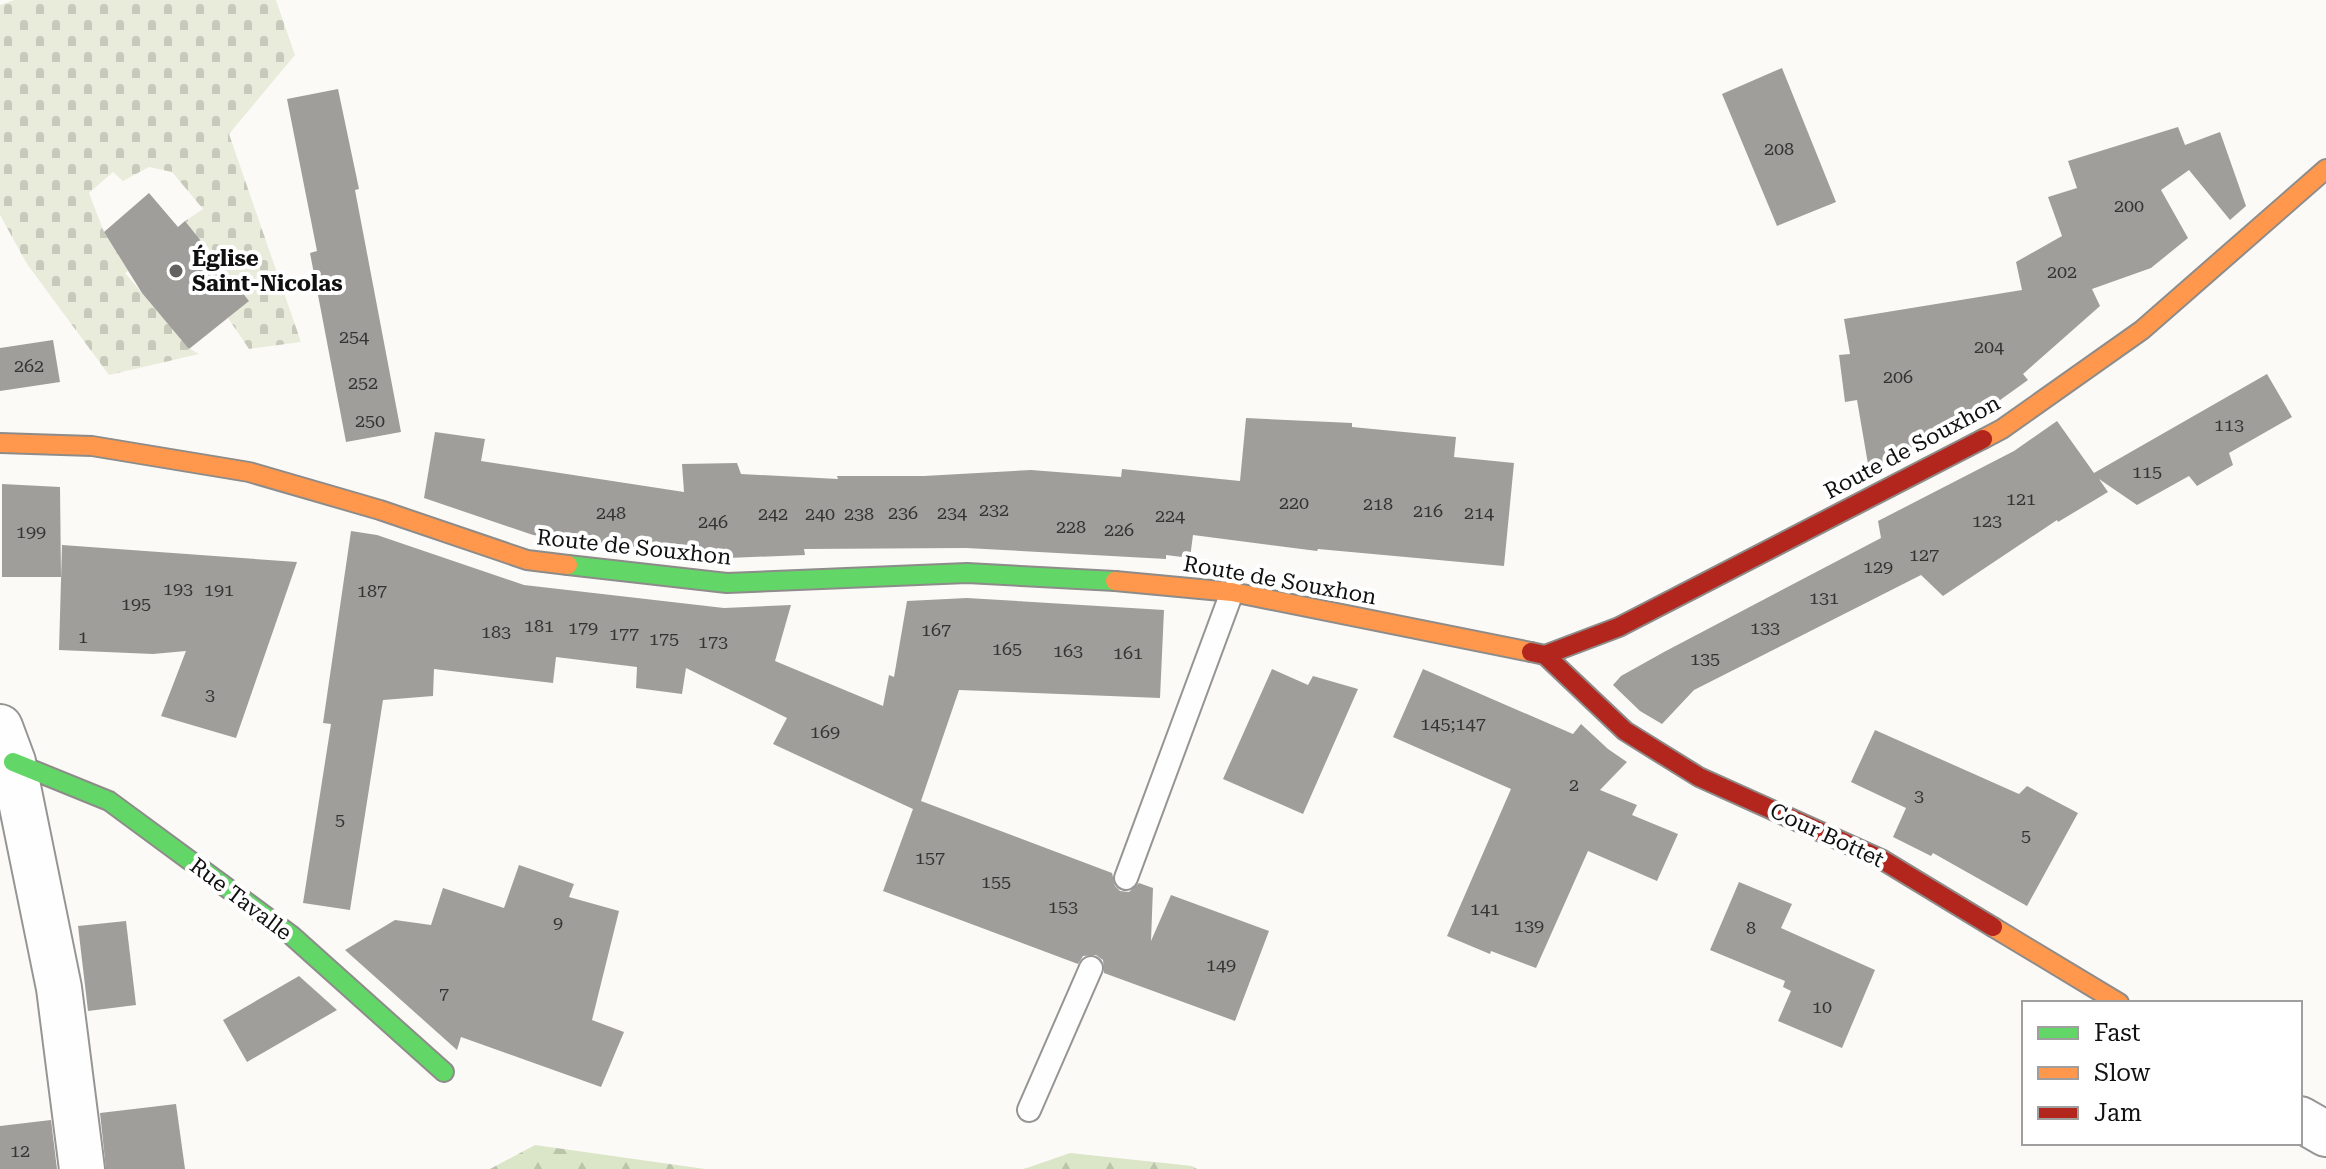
<svg xmlns="http://www.w3.org/2000/svg" width="2326" height="1169" font-family="'Roboto Serif',serif">
	<style>
		.forest { fill: url(#forest-firs) }
		.cemetery { fill: url(#cemetery-stones) }
		.building { fill: #a09e9b }
		.lines { fill: none; stroke-linecap: round; stroke-linejoin: round }
		.lane-casing { stroke: #969594; stroke-width: 26 }
		.street-casing { stroke: #969594; stroke-width: 48 }
		.fast-casing { stroke: #8d8c8a; stroke-width: 22 }
		.slow-casing { stroke: #8d8c8a; stroke-width: 22 }
		.jam-casing { stroke: #8d8c8a; stroke-width: 22 }
		.lane { stroke: #fffefe; stroke-width: 22 }
		.street { stroke: #fffefe; stroke-width: 44 }
		.fast { stroke: #63d668; stroke-width: 18 }
		.slow { stroke: #ff974d; stroke-width: 18 }
		.jam { stroke: #b3261e; stroke-width: 18 }
		.poi-dot { fill: #636260; stroke: #fff; stroke-width: 3 }
		.labels { text-anchor: middle; dominant-baseline: central; stroke-width: 8; stroke-linejoin: round; paint-order: stroke }
		.number-label { font-size: 18px; fill: #343433 }
		.poi-label { font-size: 22px; font-weight: bold; fill: #101010; stroke: #fff; text-anchor: start }
		.street-label { font-size: 22px; fill: #101010; stroke: #fff }
	</style>
	<defs>
		<pattern id="forest-firs" width="22" height="20" patternUnits="userSpaceOnUse" patternTransform="scale(2)"><rect width="22" height="20" fill="#dae6c7"/><path d="M5 1l3.5 6h-7zM16 11l3.5 6h-7z" fill="#bac4aa"/></pattern>
		<pattern id="cemetery-stones" width="16" height="16" patternUnits="userSpaceOnUse" patternTransform="scale(2)"><rect width="16" height="16" fill="#e9ecdb"/><path d="M2 7V4a2 2 0 0 1 4 0v3zM10 15v-3a2 2 0 0 1 4 0v3z" fill="#c7c9bb"/></pattern>
	</defs>
	<rect width="100%" height="100%" fill="#fcfaf6"/>
	<g class="forest">
		<polygon points="535,1145 705,1169 490,1169"/>
		<polygon points="1070,1153 1192,1166 1197,1169 1024,1169"/>
	</g>
	<polygon class="cemetery" points="14,0 276,0 295,55 229,134 301,342 249,349 228,318 248,301 185,221 203,209 172,172 149,167 123,181 113,172 89,193 104,232 128,271 125,273 189,348 199,354 109,375 27,264 0,215 0,5"/>
	<g class="building">
		<polygon points="1782,68 1836,202 1777,226 1722,94"/>
		<polygon points="338,89 359,189 355,190 401,432 346,442 310,253 317,251 287,99"/>
		<polygon points="2178,127 2185,145 2220,132 2246,206 2230,220 2189,170 2161,190 2188,238 2151,268 2092,289 2100,306 2023,374 2028,380 1989,408 1869,470 1857,400 1845,402 1839,355 1850,354 1844,319 2022,290 2016,262 2062,236 2048,197 2077,188 2068,161"/>
		<polygon points="149,193 178,227 185,221 249,301 189,349 142,293 104,232"/>
		<polygon points="53,340 60,382 0,391 0,348"/>
		<polygon points="2267,374 2292,417 2229,453 2233,465 2197,486 2189,476 2137,505 2099,479 2108,492 2058,522 2057,520 1943,596 1921,575 1694,690 1662,724 1640,711 1613,685 1621,676 1664,652 1881,538 1878,521 2014,451 2057,421 2094,473"/>
		<polygon points="1246,418 1352,423 1352,427 1456,437 1454,457 1514,463 1504,566 1318,549 1317,551 1193,535 1190,558 1166,555 1166,559 966,548 804,549 805,555 728,558 533,535 424,498 435,432 485,439 481,461 684,492 682,464 737,463 741,474 838,479 837,476 924,476 1031,470 1121,477 1122,469 1240,481"/>
		<polygon points="2,484 60,487 61,577 2,577"/>
		<polygon points="351,531 377,535 524,585 724,608 791,605 775,661 883,706 889,675 894,677 907,601 967,598 1164,610 1160,698 959,690 921,801 1112,873 1115,886 1120,891 1129,892 1139,883 1153,888 1151,941 1171,895 1269,931 1235,1021 1104,973 1103,960 1096,955 1083,956 1078,964 883,891 913,809 773,744 787,718 686,668 682,694 636,688 637,667 556,657 553,683 434,669 433,696 383,700 350,910 303,903 331,724 323,723"/>
		<polygon points="62,545 297,562 236,738 161,716 186,651 153,654 59,650"/>
		<polygon points="1272,669 1308,685 1313,676 1358,689 1303,814 1223,779"/>
		<polygon points="1423,669 1573,734 1581,724 1608,749 1627,762 1600,790 1637,805 1632,815 1678,834 1657,881 1588,851 1536,968 1491,951 1490,954 1447,936 1511,789 1393,737"/>
		<polygon points="1875,730 2019,794 2027,786 2078,813 2027,906 1933,853 1931,856 1893,837 1906,808 1851,782"/>
		<polygon points="519,865 574,884 569,897 619,911 592,1020 624,1032 601,1087 461,1037 457,1050 345,950 395,920 431,925 443,888 504,908"/>
		<polygon points="1739,882 1792,904 1781,928 1875,970 1842,1048 1778,1021 1791,991 1783,987 1785,981 1710,950"/>
		<polygon points="126,921 136,1005 88,1011 78,926"/>
		<polygon points="299,976 337,1010 247,1062 223,1020"/>
		<polygon points="176,1104 185,1169 106,1169 100,1113"/>
		<polygon points="51,1120 57,1169 0,1169 0,1126"/>
	</g>
	<g class="lines">
		<g class="lane-casing">
			<g id="lane">
				<polyline points="1126,878 1232,592"/>
				<polyline points="1029,1110 1091,968"/>
			</g>
		</g>
		<g class="street-casing">
			<g id="street">
				<polyline points="0,727 13,762 59,988 82,1169"/>
				<polyline points="2300,1119 2326,1134"/>
			</g>
		</g>
		<g class="fast-casing">
			<g id="fast">
				<polyline points="568,565 727,583 967,573 1115,581"/>
				<polyline points="13,762 109,801 291,935 444,1072"/>
			</g>
		</g>
		<g class="slow-casing">
			<g id="slow">
				<polyline points="1983,439 2002,429 2142,330 2326,169"/>
				<polyline points="0,443 92,446 249,472 380,510 527,560 568,565"/>
				<polyline points="1115,581 1232,592 1531,652"/>
				<polyline points="1993,927 2119,1003"/>
			</g>
		</g>
		<g class="jam-casing">
			<g id="jam">
				<polyline points="1531,652 1545,655 1619,627 1983,439"/>
				<polyline points="1545,655 1625,731 1699,777 1881,859 1993,927"/>
			</g>
		</g>
		<use href="#lane" class="lane"/>
		<use href="#street" class="street"/>
		<use href="#fast" class="fast"/>
		<use href="#slow" class="slow"/>
		<use href="#jam" class="jam"/>
	</g>
	<circle class="poi-dot" cx="176" cy="271" r="8"/>
	<g class="labels">
		<g class="number-label">
			<text x="1779" y="148">208</text>
			<text x="2129" y="205">200</text>
			<text x="2062" y="271">202</text>
			<text x="354" y="336">254</text>
			<text x="1989" y="346">204</text>
			<text x="29" y="365">262</text>
			<text x="1898" y="376">206</text>
			<text x="363" y="382">252</text>
			<text x="370" y="420">250</text>
			<text x="2229" y="424">113</text>
			<text x="2147" y="471">115</text>
			<text x="2021" y="498">121</text>
			<text x="1294" y="502">220</text>
			<text x="1378" y="503">218</text>
			<text x="994" y="509">232</text>
			<text x="1428" y="510">216</text>
			<text x="611" y="512">248</text>
			<text x="903" y="512">236</text>
			<text x="952" y="512">234</text>
			<text x="1479" y="512">214</text>
			<text x="773" y="513">242</text>
			<text x="820" y="513">240</text>
			<text x="859" y="513">238</text>
			<text x="1170" y="515">224</text>
			<text x="1987" y="520">123</text>
			<text x="713" y="521">246</text>
			<text x="1071" y="526">228</text>
			<text x="1119" y="529">226</text>
			<text x="31" y="531">199</text>
			<text x="1924" y="554">127</text>
			<text x="1878" y="566">129</text>
			<text x="178" y="588">193</text>
			<text x="219" y="589">191</text>
			<text x="372" y="590">187</text>
			<text x="1824" y="597">131</text>
			<text x="136" y="603">195</text>
			<text x="539" y="625">181</text>
			<text x="583" y="627">179</text>
			<text x="1765" y="627">133</text>
			<text x="936" y="629">167</text>
			<text x="496" y="631">183</text>
			<text x="624" y="633">177</text>
			<text x="83" y="636">1</text>
			<text x="664" y="638">175</text>
			<text x="713" y="641">173</text>
			<text x="1007" y="648">165</text>
			<text x="1068" y="650">163</text>
			<text x="1128" y="652">161</text>
			<text x="1705" y="658">135</text>
			<text x="210" y="694">3</text>
			<text x="1453" y="723">145;147</text>
			<text x="825" y="731">169</text>
			<text x="1574" y="784">2</text>
			<text x="1919" y="795">3</text>
			<text x="340" y="819">5</text>
			<text x="2026" y="835">5</text>
			<text x="930" y="857">157</text>
			<text x="996" y="881">155</text>
			<text x="1063" y="906">153</text>
			<text x="1485" y="908">141</text>
			<text x="558" y="922">9</text>
			<text x="1529" y="925">139</text>
			<text x="1751" y="927">8</text>
			<text x="1221" y="964">149</text>
			<text x="444" y="993">7</text>
			<text x="1822" y="1006">10</text>
			<text x="20" y="1150">12</text>
		</g>
		<g class="poi-label">
			<text x="192" y="258">Église<tspan x="192" dy="25">Saint-Nicolas</tspan></text>
		</g>
		<g class="street-label">
			<text transform="translate(1912 447) rotate(-28)">Route de Souxhon</text>
			<text transform="translate(634 547) rotate(6)">Route de Souxhon</text>
			<text transform="translate(1280 580) rotate(10)">Route de Souxhon</text>
			<text transform="translate(1827 835) rotate(25)">Cour Bottet</text>
			<text transform="translate(241 899) rotate(37)">Rue Tavalle</text>
		</g>
	</g>
	<rect x="2022" y="1001" width="280" height="144" fill="#ffffff" stroke="#9f9f9f" stroke-width="2"/>
	<rect x="2038" y="1027" width="40" height="12" fill="#63d668" stroke="#9f9f9f" stroke-width="2"/>
	<text x="2094" y="1041" font-size="24" fill="#101010">Fast</text>
	<rect x="2038" y="1067" width="40" height="12" fill="#ff974d" stroke="#9f9f9f" stroke-width="2"/>
	<text x="2094" y="1081" font-size="24" fill="#101010">Slow</text>
	<rect x="2038" y="1107" width="40" height="12" fill="#b3261e" stroke="#9f9f9f" stroke-width="2"/>
	<text x="2094" y="1121" font-size="24" fill="#101010">Jam</text>
</svg>
